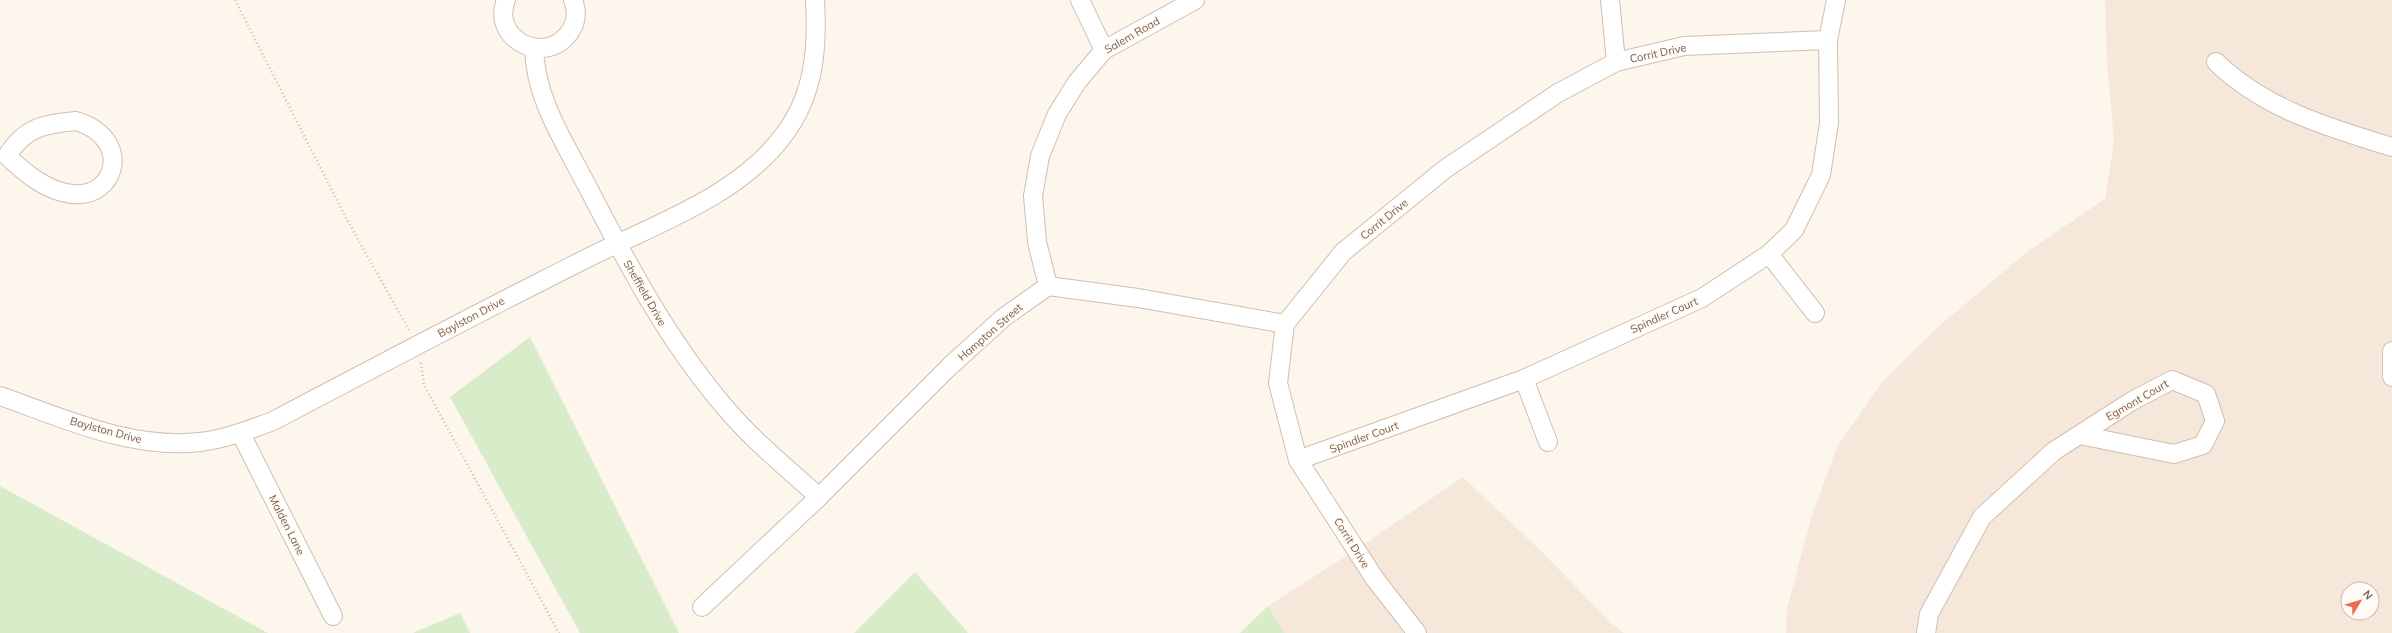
<svg xmlns="http://www.w3.org/2000/svg" width="2392" height="633" font-family="Mulish,sans-serif">
	<style>
		.residential { fill: #f5e8da; fill-rule: evenodd }
		.green { fill: #d8ecc9 }
		.lines { fill: none; stroke-linecap: round; stroke-linejoin: round }
		.minor-casing { stroke: #d1beb0; stroke-width: 20 }
		.path { stroke: #d9b8a5; stroke-width: 2.5; stroke-dasharray: 1 3; stroke-linecap: butt }
		.minor { stroke: #fff; stroke-width: 18 }
		.labels { text-anchor: middle; dominant-baseline: central; stroke-width: 3.5; stroke-linejoin: round; paint-order: stroke }
		.street-label { font-size: 11px; fill: #7a5c4d; stroke: #fffaf3 }
	</style>
	<rect width="100%" height="100%" fill="#fdf6ec"/>
	<g class="residential">
		<path d="M2105,0H2392V633H1786L1787,609L1811,518L1837,447L1882,382L1938,327L2028,251L2105,199L2114,142L2107,63ZM2348,589H2372V613H2348Z"/>
		<polygon points="1463,477 1543,553 1612,624 1624,633 1285,633 1268,606 1357,549"/>
	</g>
	<g class="green">
		<polygon points="530,337 679,633 580,633 450,397"/>
		<polygon points="0,486 268,633 0,633"/>
		<polygon points="915,572 968,633 854,633"/>
		<polygon points="1268,606 1285,633 1240,633"/>
		<polygon points="460,613 470,633 413,633"/>
	</g>
	<g class="lines">
		<g class="minor-casing">
			<g id="minor">
				<path d="M506,0C490,40 548,68 571,30C577,21 577,9 573,0"/>
				<polyline points="1080,0 1104,50"/>
				<polyline points="1610,0 1616,62"/>
				<path d="M534,48C535,97 562,138 584,180C625,259 665,337 723,405C751,439 787,468 819,497"/>
				<path d="M2216,62C2264,109 2330,128 2392,147"/>
				<path d="M76,121C133,138 117,199 72,194C46,191 25,173 7,156C25,127 44,124 76,121Z"/>
				<polyline points="1769,254 1815,313"/>
				<polyline points="1048,286 1037,242 1033,196 1040,156 1057,114 1077,82 1104,50 1195,0"/>
				<polyline points="2392,351 2392,377"/>
				<polyline points="1524,379 1548,442"/>
				<path d="M0,396C63,418 131,450 200,442C225,439 249,430 273,421C364,373 455,325 546,279C570,267 594,254 619,243C677,216 744,188 783,136C814,96 818,49 815,0"/>
				<polyline points="241,434 333,616"/>
				<polyline points="1298,460 1524,379 1702,298 1769,254 1794,230 1821,175 1829,123 1828,40 1836,0"/>
				<polyline points="702,607 819,497 950,366 1003,318 1048,286 1138,298 1285,324"/>
				<polyline points="1417,633 1375,579 1298,460 1278,383 1285,324 1343,252 1445,169 1558,93 1616,62 1684,46 1828,40"/>
				<polyline points="1926,633 1929,614 1982,517 2054,451 2132,401 2172,380 2206,394 2215,421 2203,445 2174,454 2080,435"/>
			</g>
		</g>
		<g class="path">
			<polyline points="235,0 346,218 409,330"/>
			<polyline points="421,363 424,385 559,633"/>
		</g>
		<use href="#minor" class="minor"/>
	</g>
	<g class="labels">
		<g class="street-label">
			<text transform="translate(1132 35) rotate(-30)">Salem Road</text>
			<text transform="translate(1658 53) rotate(-12)">Corrit Drive</text>
			<text transform="translate(1384 219) rotate(-39)">Corrit Drive</text>
			<text transform="translate(645 293) rotate(60)">Sheffield Drive</text>
			<text transform="translate(1664 315) rotate(-24)">Spindler Court</text>
			<text transform="translate(471 317) rotate(-28)">Baylston Drive</text>
			<text transform="translate(990 332) rotate(-41)">Hampton Street</text>
			<text transform="translate(2137 400) rotate(-30)">Egmont Court</text>
			<text transform="translate(106 430) rotate(15)">Baylston Drive</text>
			<text transform="translate(1364 437) rotate(-20)">Spindler Court</text>
			<text transform="translate(287 525) rotate(63)">Malden Lane</text>
			<text transform="translate(1352 543) rotate(58)">Corrit Drive</text>
		</g>
	</g>
	<g transform="translate(2360 601) rotate(52)"><circle r="19" fill="#fffaf3" stroke="#cabbb1"/>
	<path d="M0-3L7 15L0 10L-7 15Z" fill="#e76f51"/>
	<text y="-6" font-size="11" font-weight="bold" text-anchor="middle" fill="#7a5c4d">N</text>
	</g>
</svg>
